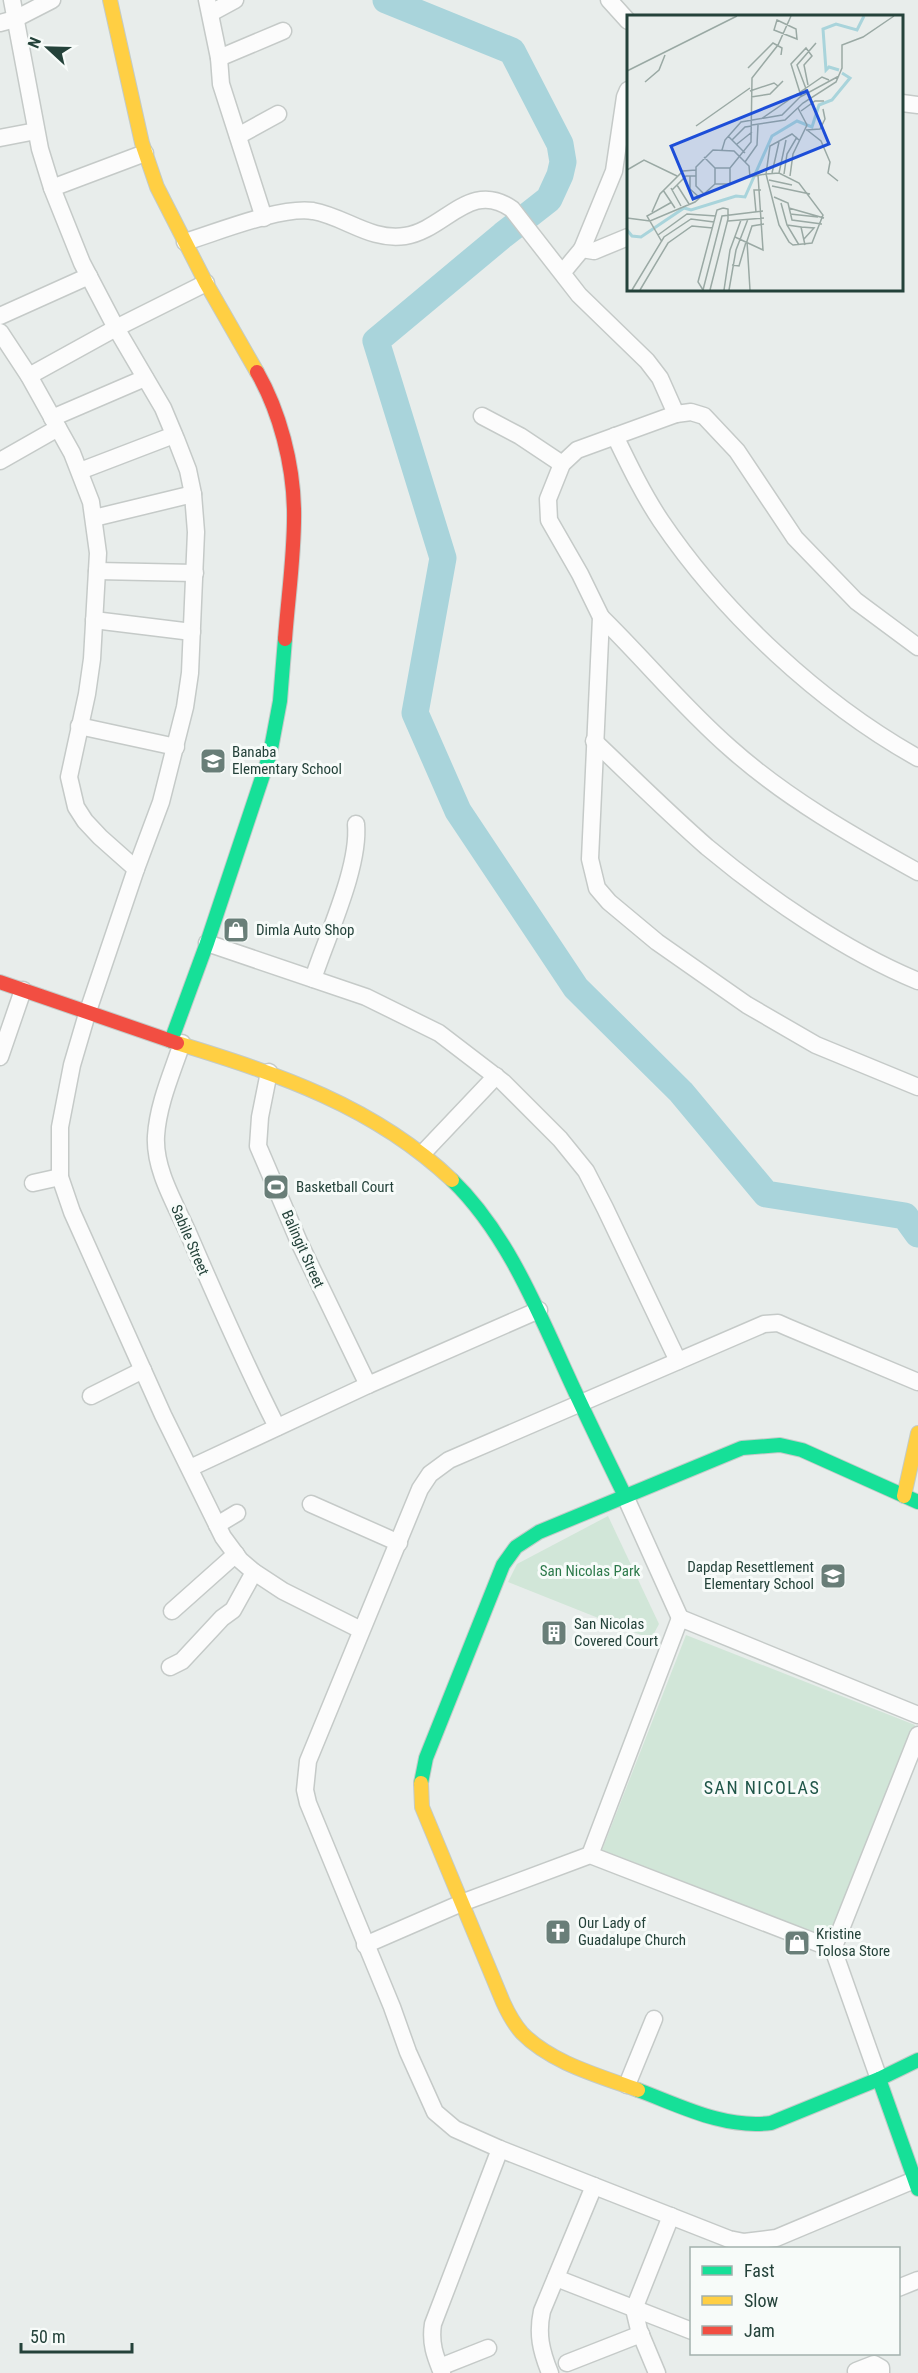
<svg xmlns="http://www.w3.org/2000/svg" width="918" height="2373" font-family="'Roboto Condensed',sans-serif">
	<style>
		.green { fill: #d1e6d8 }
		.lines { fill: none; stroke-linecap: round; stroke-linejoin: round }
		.river { stroke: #a9d4db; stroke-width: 27 }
		.street-casing { stroke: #c5cac8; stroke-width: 19 }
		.fast-casing { stroke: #c3cbc8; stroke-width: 16 }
		.slow-casing { stroke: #c3cbc8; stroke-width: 16 }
		.jam-casing { stroke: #c3cbc8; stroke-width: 16 }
		.street { stroke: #fcfcfc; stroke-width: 16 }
		.fast { stroke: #16e098; stroke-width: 14 }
		.slow { stroke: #ffcf43; stroke-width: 14 }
		.jam { stroke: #f24e42; stroke-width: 14 }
		.labels { text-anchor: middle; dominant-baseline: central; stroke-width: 6; stroke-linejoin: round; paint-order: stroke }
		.poi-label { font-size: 15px; fill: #24423a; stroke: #f7fbf9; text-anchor: start }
		.street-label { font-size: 15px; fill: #24423a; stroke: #f7fbf9 }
		.park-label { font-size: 15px; fill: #2d7a4b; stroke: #f7fbf9 }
		.quarter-label { font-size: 18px; letter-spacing: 1.5px; fill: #1f5548; stroke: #f7fbf9 }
		.inset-river { fill: none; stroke: #a9d4db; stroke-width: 3 }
		.inset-road { fill: none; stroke: #9aa9a4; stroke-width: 1.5 }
		.view { fill: #1d4ed8; fill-opacity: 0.15; stroke: #1d4ed8; stroke-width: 3 }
		.inset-edge { fill: none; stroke: #24423a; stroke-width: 3 }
	</style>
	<rect width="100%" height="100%" fill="#e8edeb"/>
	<g class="green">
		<polygon points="608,1516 659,1624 651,1639 508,1582 517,1564"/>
		<polygon points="686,1635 915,1725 831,1939 602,1850"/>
	</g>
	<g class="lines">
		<polyline class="river" points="386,0 512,51 560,144 563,162 560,175 549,199 503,235 376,341 443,558 415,713 458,811 576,988 681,1092 766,1194 905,1216 918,1234"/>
		<g class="street-casing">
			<g id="street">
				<polyline points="12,0 40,149 52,188 82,263 116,328 163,408 176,439 188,470 193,494 196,532 190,673 185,707 161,802 136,869 87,1014 72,1065 60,1127 60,1177 72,1212 163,1415 223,1537 240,1560 254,1572 283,1591 361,1630"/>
				<polyline points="207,0 219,58 221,84 264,218"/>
				<polyline points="609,0 628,21"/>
				<polyline points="211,13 235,0"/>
				<polyline points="0,23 15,19 52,0"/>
				<polyline points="219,58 283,31"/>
				<polyline points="902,103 918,105"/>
				<polyline points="238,136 278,114"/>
				<polyline points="0,138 36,131"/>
				<polyline points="52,188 145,153"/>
				<path d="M185,242C218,232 281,206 313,211C346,217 370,241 405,236C445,230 470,179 512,209L579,295L647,361L660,378L676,414L691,412L704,416L737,451L795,538L856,601L918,647"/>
				<polyline points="582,249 594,251 628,237"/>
				<polyline points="563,272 582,249 614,171 625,97 628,90"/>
				<polyline points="0,316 89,276"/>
				<polyline points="0,332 29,376 72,453 91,502 98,553 92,659 87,694 69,777 76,807 85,821 100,837 136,869"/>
				<polyline points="29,376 116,328 206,283"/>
				<polyline points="676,414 577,450 562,464 548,499 549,520 580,574 601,617 590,859 597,888 609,902 657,942 747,1005 816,1045 918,1087"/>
				<polyline points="482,416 520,436 562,464"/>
				<polyline points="52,418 145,378"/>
				<path d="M615,436C629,465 643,494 661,521C724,614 820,703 918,758"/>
				<polyline points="0,461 58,428"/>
				<polyline points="80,471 174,435"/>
				<polyline points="94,518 193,494"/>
				<polyline points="97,571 195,573"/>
				<path d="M601,617C645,660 684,708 730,748C786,798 853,836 918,872"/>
				<polyline points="94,620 192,632"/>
				<polyline points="79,726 176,747"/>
				<path d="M594,741C631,776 668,813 707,847C767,897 845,951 918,981"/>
				<polyline points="207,943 366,997 439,1033 503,1082 560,1139 586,1171 605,1208 678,1361"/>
				<path d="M313,979C327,936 360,867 356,824"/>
				<path d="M182,1043C172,1073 158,1104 156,1136C154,1170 176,1205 189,1235C217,1300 245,1364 277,1427"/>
				<polyline points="0,1057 23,990"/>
				<polyline points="269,1072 260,1117 258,1146 299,1242 368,1385"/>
				<polyline points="423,1153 496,1076"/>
				<polyline points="33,1183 60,1177"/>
				<polyline points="91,1396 143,1370"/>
				<polyline points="190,1468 368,1385 539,1310"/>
				<polyline points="625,1496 680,1618"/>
				<polyline points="311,1504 399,1543"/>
				<polyline points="217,1525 237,1513"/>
				<polyline points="172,1611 236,1554"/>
				<polyline points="170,1667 182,1661 222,1618 233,1610 254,1572"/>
				<polyline points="590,1855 680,1618 918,1715"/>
				<polyline points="365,1945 464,1902 590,1855 833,1949 918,1735"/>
				<polyline points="833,1949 879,2079"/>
				<polyline points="627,2085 654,2019"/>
				<polyline points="914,2180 776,2238 744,2242 729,2239 500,2149 455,2129 435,2112 408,2052 392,2007 308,1803 305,1790 308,1761 420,1489 430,1474 449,1460 764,1324 778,1323 787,1327 918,1382"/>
				<polyline points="556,2278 692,2331"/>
				<polyline points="898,2288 918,2280"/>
				<polyline points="567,2363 641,2334"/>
				<polyline points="440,2367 488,2348"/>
				<polyline points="856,2371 874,2364 881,2368 881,2373"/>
				<path d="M442,2373C435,2356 430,2343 433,2324L500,2149"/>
				<path d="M550,2373C541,2351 537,2334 542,2311L594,2186"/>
				<polyline points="657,2373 639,2330 634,2309 671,2216"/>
			</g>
		</g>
		<g class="fast-casing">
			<g id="fast">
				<polyline points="171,1041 207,943 270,754 280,701 285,639"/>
				<path d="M452,1180C505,1231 536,1306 566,1372C585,1414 605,1455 625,1496"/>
				<polyline points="421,1783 426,1758 503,1565 516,1547 539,1532 742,1448 780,1445 802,1450 918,1502"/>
				<polyline points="879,2079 918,2189"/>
				<path d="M638,2090C681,2106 724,2129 771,2123L879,2079L918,2060"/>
			</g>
		</g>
		<g class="slow-casing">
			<g id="slow">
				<polyline points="110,0 142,143 157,187 206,283 257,372"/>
				<path d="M177,1043C278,1074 374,1106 452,1180"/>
				<polyline points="904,1496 918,1433"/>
				<path d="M421,1783L422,1807L503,2002C508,2013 514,2024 522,2033C551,2063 600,2076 638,2090"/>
			</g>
		</g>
		<g class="jam-casing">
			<g id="jam">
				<path d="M257,372C280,412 293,464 294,509C295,551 288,597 285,639"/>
				<polyline points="0,982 177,1043"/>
			</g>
		</g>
		<use href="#street" class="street"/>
		<use href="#fast" class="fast"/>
		<use href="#slow" class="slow"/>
		<use href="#jam" class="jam"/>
	</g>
	<defs>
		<g id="school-square" transform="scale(1.35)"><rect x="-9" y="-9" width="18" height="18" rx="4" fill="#697e78" stroke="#f7fbf9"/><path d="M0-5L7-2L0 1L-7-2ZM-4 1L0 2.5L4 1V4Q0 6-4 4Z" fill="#fff"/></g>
		<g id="shop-square" transform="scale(1.35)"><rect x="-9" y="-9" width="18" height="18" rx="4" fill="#697e78" stroke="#f7fbf9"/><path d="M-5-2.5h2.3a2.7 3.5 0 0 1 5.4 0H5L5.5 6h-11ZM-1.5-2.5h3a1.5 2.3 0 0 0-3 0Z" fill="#fff"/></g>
		<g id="stadium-square" transform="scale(1.35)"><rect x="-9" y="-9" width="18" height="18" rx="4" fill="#697e78" stroke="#f7fbf9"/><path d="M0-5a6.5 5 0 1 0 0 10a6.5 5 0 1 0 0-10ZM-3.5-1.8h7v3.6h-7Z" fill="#fff"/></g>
		<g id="building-square" transform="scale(1.35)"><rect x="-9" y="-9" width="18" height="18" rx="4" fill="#697e78" stroke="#f7fbf9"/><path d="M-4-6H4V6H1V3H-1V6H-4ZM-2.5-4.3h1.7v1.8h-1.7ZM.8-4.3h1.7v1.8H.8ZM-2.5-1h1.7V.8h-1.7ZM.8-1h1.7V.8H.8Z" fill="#fff"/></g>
		<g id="church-square" transform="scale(1.35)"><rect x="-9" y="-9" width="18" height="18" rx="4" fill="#697e78" stroke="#f7fbf9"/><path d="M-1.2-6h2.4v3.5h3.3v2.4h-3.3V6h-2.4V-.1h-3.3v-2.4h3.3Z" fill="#fff"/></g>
	</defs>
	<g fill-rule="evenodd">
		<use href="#school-square" x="213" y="761"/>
		<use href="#shop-square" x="236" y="930"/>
		<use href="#stadium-square" x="276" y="1187"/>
		<use href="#school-square" x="833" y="1576"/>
		<use href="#building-square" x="554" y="1633"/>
		<use href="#church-square" x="558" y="1932"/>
		<use href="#shop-square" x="797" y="1943"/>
	</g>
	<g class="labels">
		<g class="poi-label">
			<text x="232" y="752">Banaba<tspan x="232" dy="17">Elementary School</tspan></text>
			<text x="256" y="930">Dimla Auto Shop</text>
			<text x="296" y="1187">Basketball Court</text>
			<text x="814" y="1567" text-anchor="end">Dapdap Resettlement<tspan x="814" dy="17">Elementary School</tspan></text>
			<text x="574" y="1624">San Nicolas<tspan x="574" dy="17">Covered Court</tspan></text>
			<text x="578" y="1923">Our Lady of<tspan x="578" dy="17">Guadalupe Church</tspan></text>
			<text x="816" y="1934">Kristine<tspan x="816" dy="17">Tolosa Store</tspan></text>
		</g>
		<g class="street-label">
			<text transform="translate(190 1240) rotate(67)">Sabile Street</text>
			<text transform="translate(303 1249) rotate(66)">Balingit Street</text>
		</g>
		<g class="park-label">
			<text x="590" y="1571">San Nicolas Park</text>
		</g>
		<g class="quarter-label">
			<text x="762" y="1787">SAN NICOLAS</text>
		</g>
	</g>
	<g transform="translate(627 15)">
		<rect width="276" height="276" fill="#e8edeb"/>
		<path class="inset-river" d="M212,55L202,52L199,55L196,14L209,9L230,15L237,1M0,215L5,221L14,222L57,193L64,195L109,181L118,182L145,121L170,106L185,112L192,90L205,85L223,63L215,58"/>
		<path class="inset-road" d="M150,5L169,14L170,24L147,15ZM121,53L146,28L155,33L154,40M0,56L110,1M18,67L32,55L38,40M123,76L147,68L151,71M181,79L170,50L189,28M174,81L164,49L179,33L185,41L177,50L181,70M124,82L143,79L156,66M174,96L188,86H197M134,104L195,62L202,65M125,110L158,105L176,88L209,67L215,53V30L236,22L267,1M69,111L123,73M179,115L193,114L198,104L196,94M180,115L194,126L203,147L201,158L211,166M101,121L118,138M105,125L118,112L125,111M110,129L125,117M95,135L98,125L114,107L155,100L173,82L212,61M77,142L88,153V169H103V153H88M118,147L130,130L131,110M103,153L124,127L125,63L151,30L164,1M0,155L17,145L50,161M145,158L152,127M152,158L159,125M157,159L160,139L170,122M63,161V174L73,183M163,161L166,139L180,110L171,93M116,163L139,159L152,158L172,168L196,200L185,228L166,230L162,227L152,210L139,159L143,131L165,119L172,125M142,165L165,170M50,170L62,189M145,171L183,179M44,173L54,191M36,175L48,193M45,175L59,161H69M77,179L69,171V152L86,135L107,136L122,151L123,162M147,182L161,188L165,205L195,209M154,188L160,210L172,230M162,193L197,203M25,197L33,179L56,156L69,155M129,197L127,175H134M163,199L191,202M0,203L23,206L68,187L88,169M101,206L137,203M160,210L174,212L178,230M174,212L187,213L177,224M31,220L60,199L89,201M108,222L136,235L131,160M35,227L20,201L45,187M105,250L112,251L119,227M5,275L37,222L64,204L87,207M13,275L41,228L65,211L86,213M76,275L95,201L136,196M76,275L71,267L90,195L96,193M83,275L101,204V194L96,193M97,275L103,235L114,205M102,275L109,235L121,204M123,275L120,226L125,211L137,209"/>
		<path class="view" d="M180,76L202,129L66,184L44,131Z"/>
		<rect width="276" height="276" class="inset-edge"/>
	</g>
	<rect x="690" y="2247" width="210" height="108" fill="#f7fbf9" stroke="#a3b1ad" stroke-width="1.5"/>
	<rect x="702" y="2266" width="30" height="9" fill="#16e098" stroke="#a3b1ad" stroke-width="1.5"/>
	<text x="744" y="2277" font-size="18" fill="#24423a">Fast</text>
	<rect x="702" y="2296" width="30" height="9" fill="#ffcf43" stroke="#a3b1ad" stroke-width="1.5"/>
	<text x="744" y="2307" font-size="18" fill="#24423a">Slow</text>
	<rect x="702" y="2326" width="30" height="9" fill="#f24e42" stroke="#a3b1ad" stroke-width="1.5"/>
	<text x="744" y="2337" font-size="18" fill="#24423a">Jam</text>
	<g transform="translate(48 48) rotate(292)" stroke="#f7fbf9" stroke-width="4.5" paint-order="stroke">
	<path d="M0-4.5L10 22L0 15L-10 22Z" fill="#24423a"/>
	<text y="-9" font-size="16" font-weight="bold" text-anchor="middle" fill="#24423a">N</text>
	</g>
	<path d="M21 2343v9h111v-9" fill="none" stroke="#24423a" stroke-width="3"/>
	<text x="30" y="2343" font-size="18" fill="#24423a" stroke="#f7fbf9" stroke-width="4.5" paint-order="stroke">50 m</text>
</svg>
